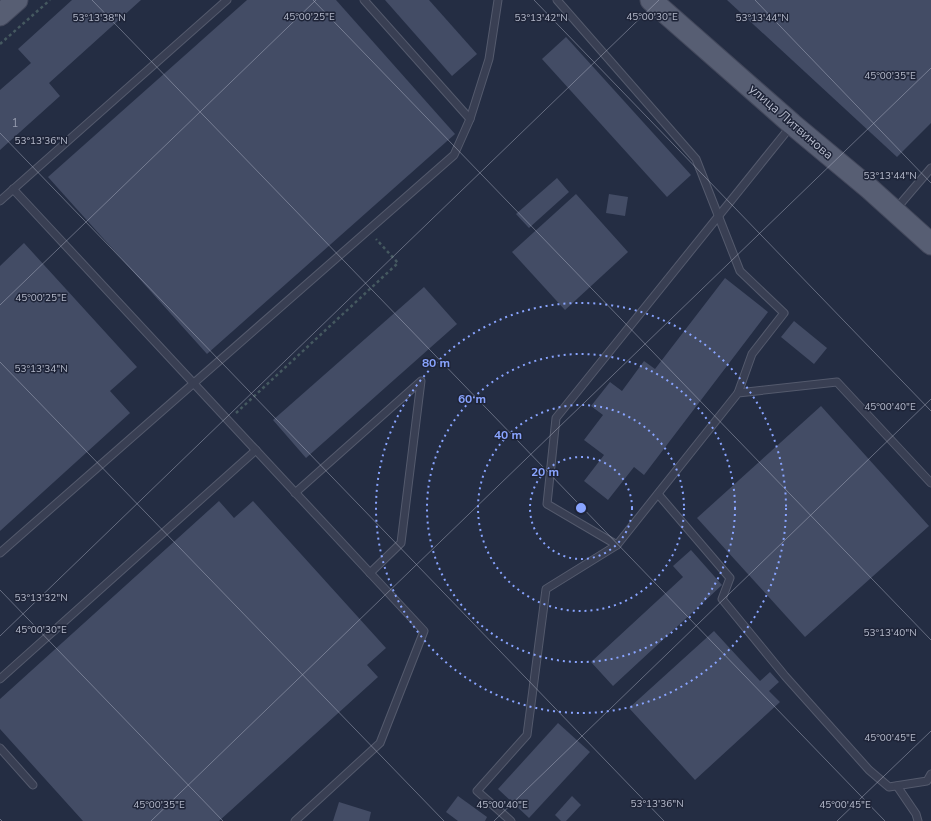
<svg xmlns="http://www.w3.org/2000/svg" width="931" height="821" font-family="'Nunito Sans',sans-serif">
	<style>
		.building { fill: #434c65 }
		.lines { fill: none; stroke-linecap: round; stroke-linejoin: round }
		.service-casing { stroke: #545a6d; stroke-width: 9 }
		.primary-casing { stroke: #43485c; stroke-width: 23 }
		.path { stroke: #455960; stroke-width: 2.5; stroke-dasharray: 3 3; stroke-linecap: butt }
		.service { stroke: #393f53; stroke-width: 7 }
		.primary { stroke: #575e73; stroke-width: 21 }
		.ticks { fill: none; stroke: #b6bbcc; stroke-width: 1; stroke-opacity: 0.45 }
		.ring { fill: none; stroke: #89a4ff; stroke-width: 2; stroke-dasharray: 2 4 }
		.labels { text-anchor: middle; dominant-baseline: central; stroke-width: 3; stroke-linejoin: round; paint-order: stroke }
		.number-label { font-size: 11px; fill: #999fb2 }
		.street-label { font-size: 13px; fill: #b6bbcc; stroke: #1e2438 }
		.ticks-label { font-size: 10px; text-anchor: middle; fill: #b6bbcc; stroke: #1e2438; stroke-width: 3; stroke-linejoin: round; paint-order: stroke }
		.centre { fill: #89a4ff; stroke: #1e2438; stroke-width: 2 }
		.ring-label { font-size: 12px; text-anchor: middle; font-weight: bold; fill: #89a4ff; stroke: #1e2438; stroke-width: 3; stroke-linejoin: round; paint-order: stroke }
	</style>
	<rect width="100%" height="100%" fill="#242d43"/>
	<g class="building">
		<polygon points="72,0 141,0 49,83 60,96 0,150 0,90 31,63 18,49"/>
		<polygon points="247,0 336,0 455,134 207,354 48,177"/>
		<polygon points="385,0 429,0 477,54 452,76"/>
		<polygon points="727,0 931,0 931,123 897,157"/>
		<polygon points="566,37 691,175 667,197 542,59"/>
		<polygon points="557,178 569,192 529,228 516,214"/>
		<polygon points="576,194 628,252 565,310 512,252"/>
		<polygon points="609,194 628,197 625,216 606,213"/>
		<polygon points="24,243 137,367 110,391 130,413 0,531 0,266"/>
		<polygon points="725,278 768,312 644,475 634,467 608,500 584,481 604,455 584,440 603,415 591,406 610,382 622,391 644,361 655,369"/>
		<polygon points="424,287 457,324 306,458 273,420"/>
		<polygon points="794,321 827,348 814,364 781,337"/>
		<polygon points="821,406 929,526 805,637 697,518"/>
		<polygon points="219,501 234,518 253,501 386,648 367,665 378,677 219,821 83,821 0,729 0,699"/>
		<polygon points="691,550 722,585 613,686 591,662 683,577 673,566"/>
		<polygon points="714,631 760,681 770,672 779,682 769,691 780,702 695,780 629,708"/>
		<polygon points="558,723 590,752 529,818 498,789"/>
		<polygon points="458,796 487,817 485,821 458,821 446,812"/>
		<polygon points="572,796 581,805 566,821 561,821 555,815"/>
		<polygon points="339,802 371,812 369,821 333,821"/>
	</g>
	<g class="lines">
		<g class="service-casing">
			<g id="service">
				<polyline points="364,0 470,119"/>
				<polyline points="557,0 696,159 740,271 784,313 752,354 738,393"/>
				<polyline points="13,189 424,631 380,743 295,821"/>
				<polyline points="0,201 227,0"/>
				<polyline points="896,209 931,168"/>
				<polyline points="295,493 421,381 401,543 370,573"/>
				<polyline points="658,494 730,578 722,599 785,676 869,770 889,787 927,781 931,774"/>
				<polyline points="617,545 547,504 556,418 791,126"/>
				<polyline points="0,553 454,155 470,119 489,59 498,0"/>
				<polyline points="0,679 256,450"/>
				<polyline points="0,748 33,785"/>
				<polyline points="897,786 916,814 918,821"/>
				<polyline points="511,821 477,791 527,735 546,589 617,545 738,393 837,382 931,483"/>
			</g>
		</g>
		<g class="primary-casing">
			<g id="primary">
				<polyline points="651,0 792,124 870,189 931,244"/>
				<polyline points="0,15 17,0"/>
			</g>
		</g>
		<g class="path">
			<polyline points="0,44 50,0"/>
			<polyline points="236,413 398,263 376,239"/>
		</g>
		<use href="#service" class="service"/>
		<use href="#primary" class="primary"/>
	</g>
	<path class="ticks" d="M92,0L885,821M313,0L931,640M534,0L931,411M755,0L931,183M0,133L664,821M0,305L316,0M0,362L444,821M0,590L223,821M0,636L659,0M0,819L2,821M151,821L931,68M494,821L931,399M837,821L931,731"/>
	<g class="ring">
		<circle cx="581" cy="508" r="51"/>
		<circle cx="581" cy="508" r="103"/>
		<circle cx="581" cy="508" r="154"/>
		<circle cx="581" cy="508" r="205"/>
	</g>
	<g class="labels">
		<g class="number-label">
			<text x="15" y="123">1</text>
		</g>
		<g class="street-label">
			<text transform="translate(791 122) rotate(41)">улица Литвинова</text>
		</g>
	</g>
	<g class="ticks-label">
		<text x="309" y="20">45°00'25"E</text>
		<text x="652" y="20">45°00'30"E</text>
		<text x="762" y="21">53°13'44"N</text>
		<text x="99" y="21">53°13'38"N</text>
		<text x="541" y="21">53°13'42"N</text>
		<text x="890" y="79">45°00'35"E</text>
		<text x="41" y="144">53°13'36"N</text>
		<text x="890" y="179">53°13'44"N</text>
		<text x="41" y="301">45°00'25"E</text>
		<text x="41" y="372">53°13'34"N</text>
		<text x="890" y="410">45°00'40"E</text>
		<text x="41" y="601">53°13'32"N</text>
		<text x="41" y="633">45°00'30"E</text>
		<text x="890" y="636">53°13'40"N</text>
		<text x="890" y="741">45°00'45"E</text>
		<text x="657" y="807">53°13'36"N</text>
		<text x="159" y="808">45°00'35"E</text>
		<text x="502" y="808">45°00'40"E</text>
		<text x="845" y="808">45°00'45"E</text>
	</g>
	<circle cx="581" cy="508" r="6" class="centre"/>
	<g class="ring-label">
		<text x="436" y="367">80 m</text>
		<text x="472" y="403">60 m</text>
		<text x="508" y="439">40 m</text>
		<text x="545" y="476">20 m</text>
	</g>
</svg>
